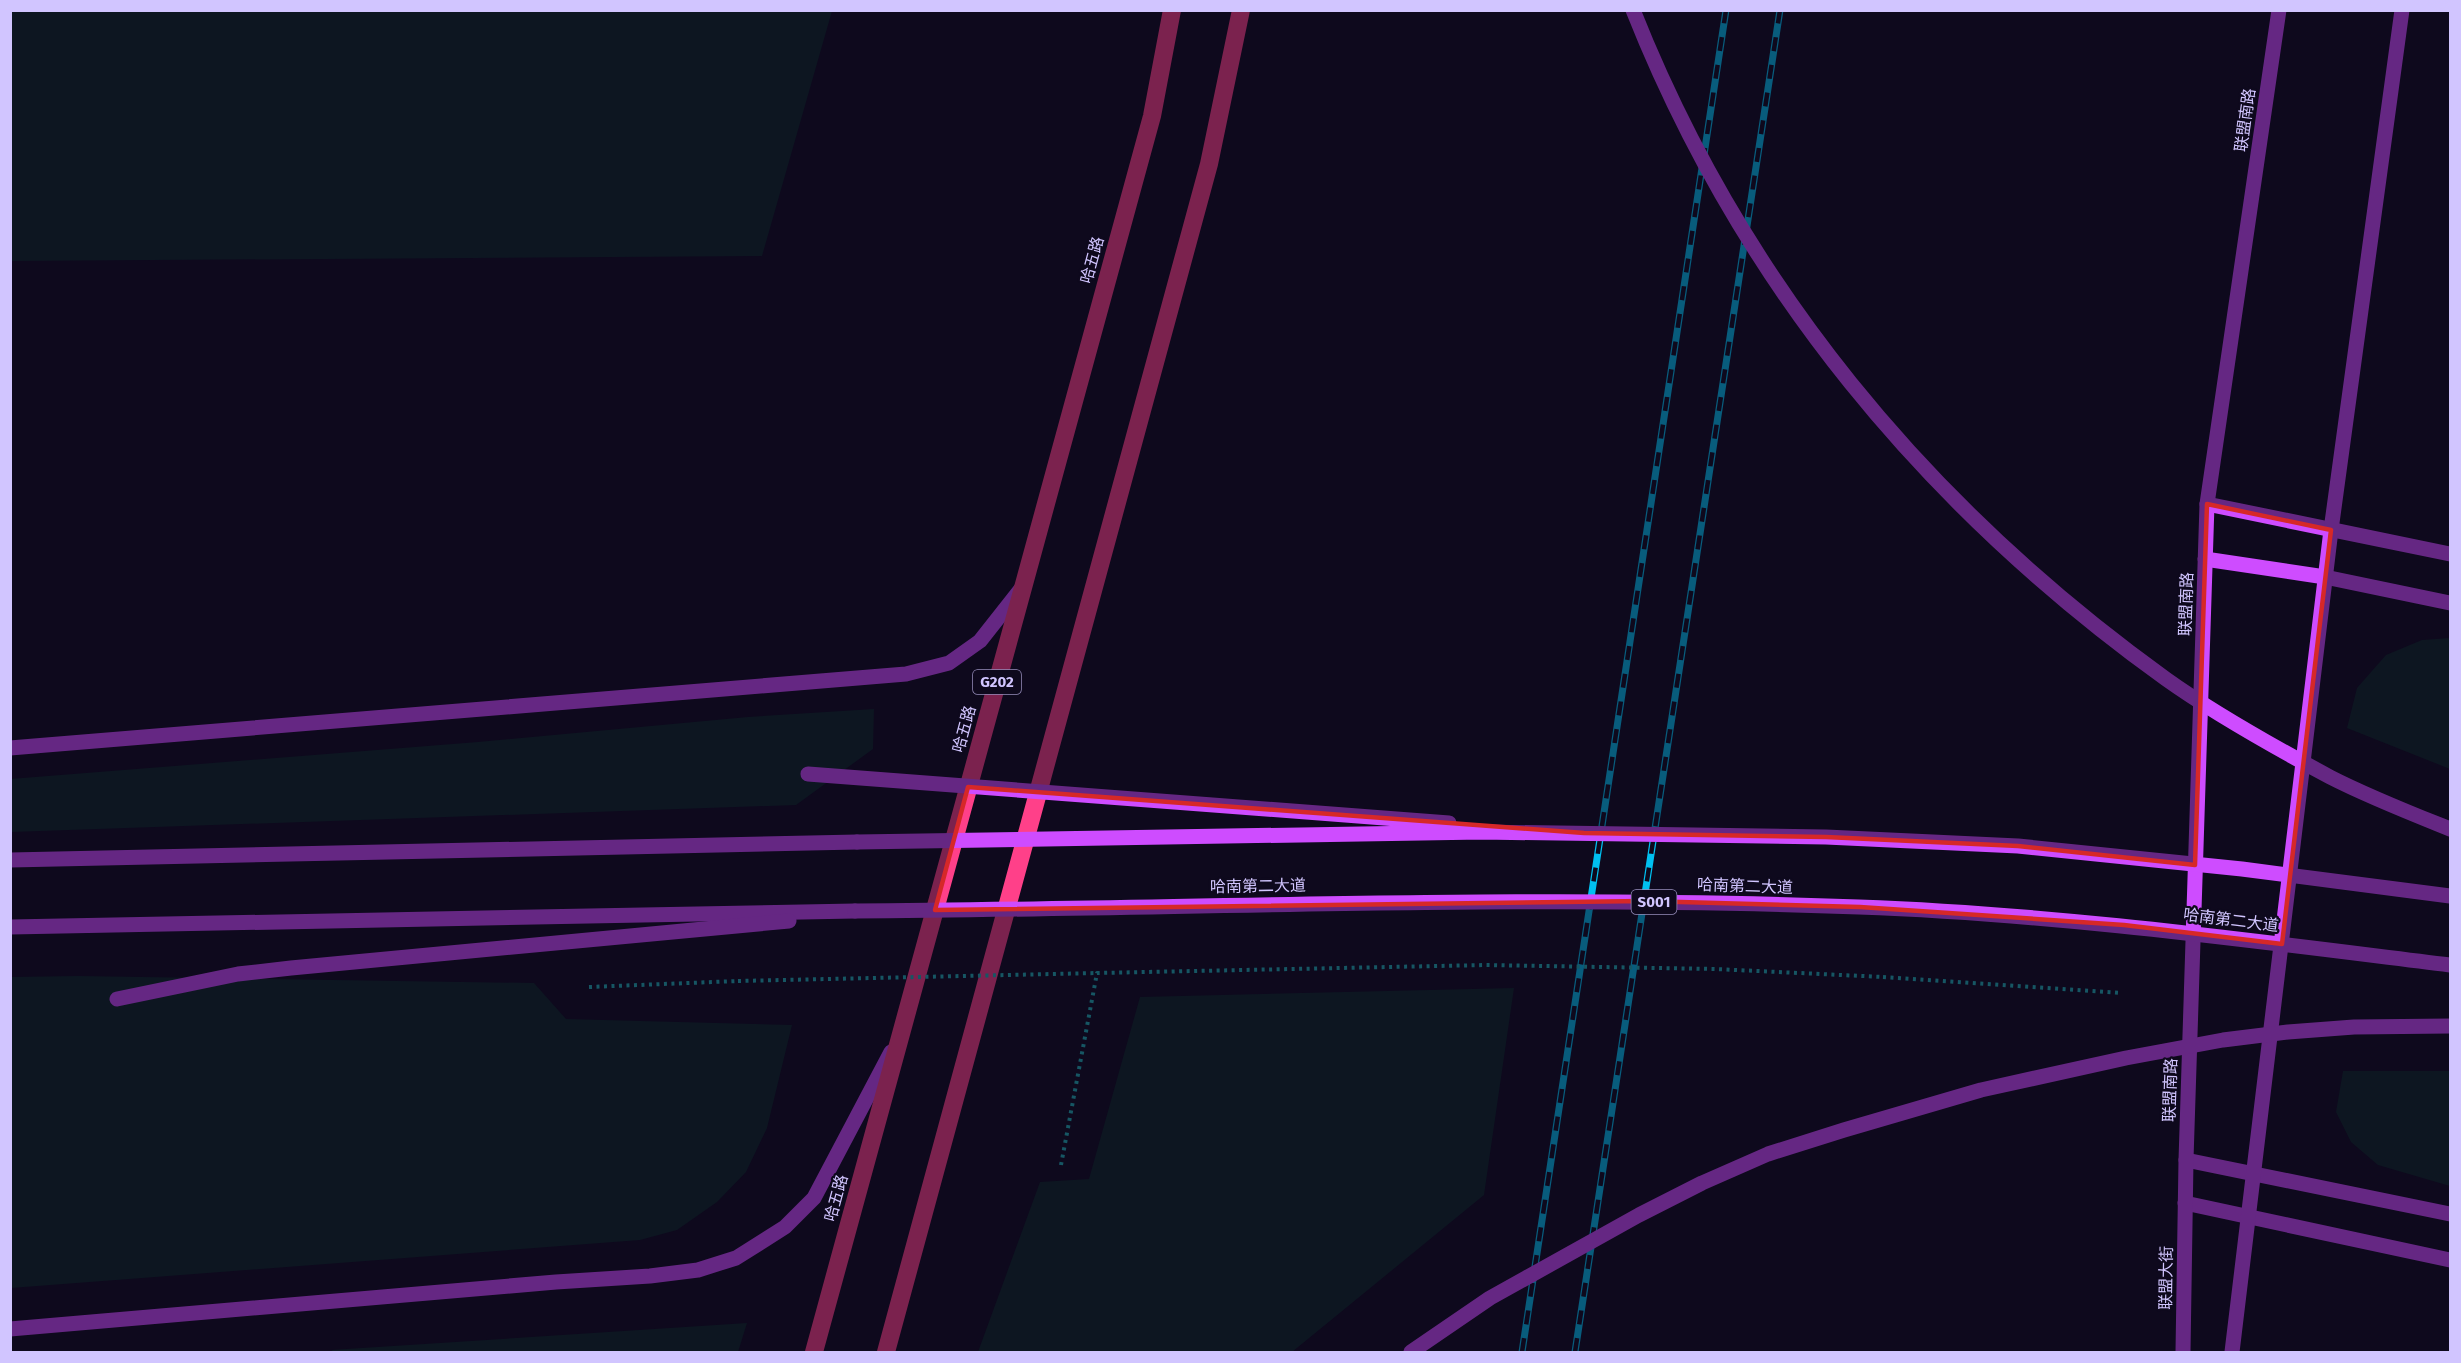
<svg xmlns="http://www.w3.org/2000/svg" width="2461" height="1363" font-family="'Fira Sans','Noto Sans SC',sans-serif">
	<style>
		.green { fill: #0c2627 }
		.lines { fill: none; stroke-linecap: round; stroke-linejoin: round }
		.path { stroke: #1fb3b9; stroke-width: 4; stroke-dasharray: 3 4.5; stroke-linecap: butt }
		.major { stroke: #ce4cff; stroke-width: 15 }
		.highway { stroke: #ff4089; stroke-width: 18 }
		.rail-casing { stroke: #00c0f0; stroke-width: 7 }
		.rail { stroke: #0e091d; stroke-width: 4.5; stroke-dasharray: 14; stroke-linecap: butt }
		.path-bridge { stroke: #1fb3b9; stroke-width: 4; stroke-dasharray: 3 4.5; stroke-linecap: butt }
		.major-bridge { stroke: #ce4cff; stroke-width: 15 }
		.marked { fill: none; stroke: #d62828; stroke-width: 4.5; stroke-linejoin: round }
		.labels { text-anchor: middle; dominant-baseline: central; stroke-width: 4.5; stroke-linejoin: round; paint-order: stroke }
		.shield { fill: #0e091d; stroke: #968dbb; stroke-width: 1.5 }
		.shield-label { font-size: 15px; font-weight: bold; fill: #d1c5ff }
		.street-label { font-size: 16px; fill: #d1c5ff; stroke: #0e091d }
	</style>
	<rect width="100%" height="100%" fill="#0e091d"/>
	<g class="green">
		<polygon points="10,11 11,10 832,11 762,256 11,261"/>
		<polygon points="2450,638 2450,769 2347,728 2357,688 2386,655 2422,640"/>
		<polygon points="874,709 873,749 796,805 11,832 10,779 478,742 748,717"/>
		<polygon points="78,976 534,983 566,1019 792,1025 767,1128 746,1172 717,1202 677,1230 640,1240 11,1288 11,977"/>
		<polygon points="1514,988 1484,1195 1292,1352 978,1352 1040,1182 1089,1179 1140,997"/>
		<polygon points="2343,1071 2450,1071 2450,1186 2378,1165 2351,1142 2336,1112"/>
		<polygon points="747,1323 738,1352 335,1352 331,1350"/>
	</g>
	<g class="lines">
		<g class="path">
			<polyline points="1883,977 2122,993"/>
			<polyline points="589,987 738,981"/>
		</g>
		<g class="major">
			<polyline points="2207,504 2450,554"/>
			<polyline points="2205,559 2325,577 2450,603"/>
			<polyline points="10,748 906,674 949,663 980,641 1021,589"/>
			<polyline points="10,860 857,842"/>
			<polyline points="10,927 855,911"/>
			<polyline points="117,999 238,974 291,968 789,921"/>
			<polyline points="2186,1160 2450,1214"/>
			<polyline points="2185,1203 2450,1260"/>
			<polyline points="10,1329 556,1282 650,1276 698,1270 736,1258 785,1227 814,1198 891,1052"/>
			<polyline points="2183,1352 2186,1160 2207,504 2279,10"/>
			<polyline points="2232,1352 2331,530 2402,10"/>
		</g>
		<g class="highway">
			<polyline points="814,1352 1152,116 1172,10"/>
			<polyline points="886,1352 1209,164 1241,10"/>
		</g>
		<g class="rail-casing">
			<g id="rail">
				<polyline points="1522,1352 1726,10"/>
				<polyline points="1575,1352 1780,10"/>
			</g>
		</g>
		<use href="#rail" class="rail"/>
		<g class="path-bridge">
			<polyline points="738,981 1097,973"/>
			<polyline points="1061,1165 1097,973 1486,965 1715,969 1883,977"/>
		</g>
		<g class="major-bridge">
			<path d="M1633,10C1742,285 1927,507 2166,679C2215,714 2276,748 2330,777C2369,797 2410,813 2450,829"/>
			<polyline points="808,774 1449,823"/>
			<polyline points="857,842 1482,832 1826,837 2018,846 2242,869 2450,896"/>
			<path d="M855,911C1190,909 1524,894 1859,907C2057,914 2254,941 2450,965"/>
			<polyline points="1411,1352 1490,1298 1639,1215 1702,1183 1768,1154 1844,1130 1981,1090 2126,1058 2223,1040 2288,1032 2354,1027 2450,1026"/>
		</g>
	</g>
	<path d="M0 0H2461V1363H0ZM2207,504L2331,530L2282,944L2124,925L1860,907L1644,901L935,910L968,787L1584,833L1826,837L2018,846L2195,865Z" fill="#0e091d" fill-opacity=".55" fill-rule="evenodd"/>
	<path class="marked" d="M2207,504L2331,530L2282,944L2124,925L1860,907L1644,901L935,910L968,787L1584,833L1826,837L2018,846L2195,865Z"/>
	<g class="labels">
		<g class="shield">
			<rect x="973" y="670" width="48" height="24" rx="4.5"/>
			<rect x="1631.5" y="890" width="45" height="24" rx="4.5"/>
		</g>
		<g class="shield-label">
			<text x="997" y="682">G202</text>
			<text x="1654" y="902">S001</text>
		</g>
		<g class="street-label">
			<text transform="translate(2245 120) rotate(-82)">联盟南路</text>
			<text transform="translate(1092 260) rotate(-75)">哈五路</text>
			<text transform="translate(2186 604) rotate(-88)">联盟南路</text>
			<text transform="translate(964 729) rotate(-75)">哈五路</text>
			<text transform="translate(1258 886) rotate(-1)">哈南第二大道</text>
			<text transform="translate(1745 886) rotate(2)">哈南第二大道</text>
			<text transform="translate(2231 920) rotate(7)">哈南第二大道</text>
			<text transform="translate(2170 1090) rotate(-88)">联盟南路</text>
			<text transform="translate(836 1198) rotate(-75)">哈五路</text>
			<text transform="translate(2166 1278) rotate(-89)">联盟大街</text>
		</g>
	</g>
	<rect width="2461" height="1363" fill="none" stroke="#d1c5ff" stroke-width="24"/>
</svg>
